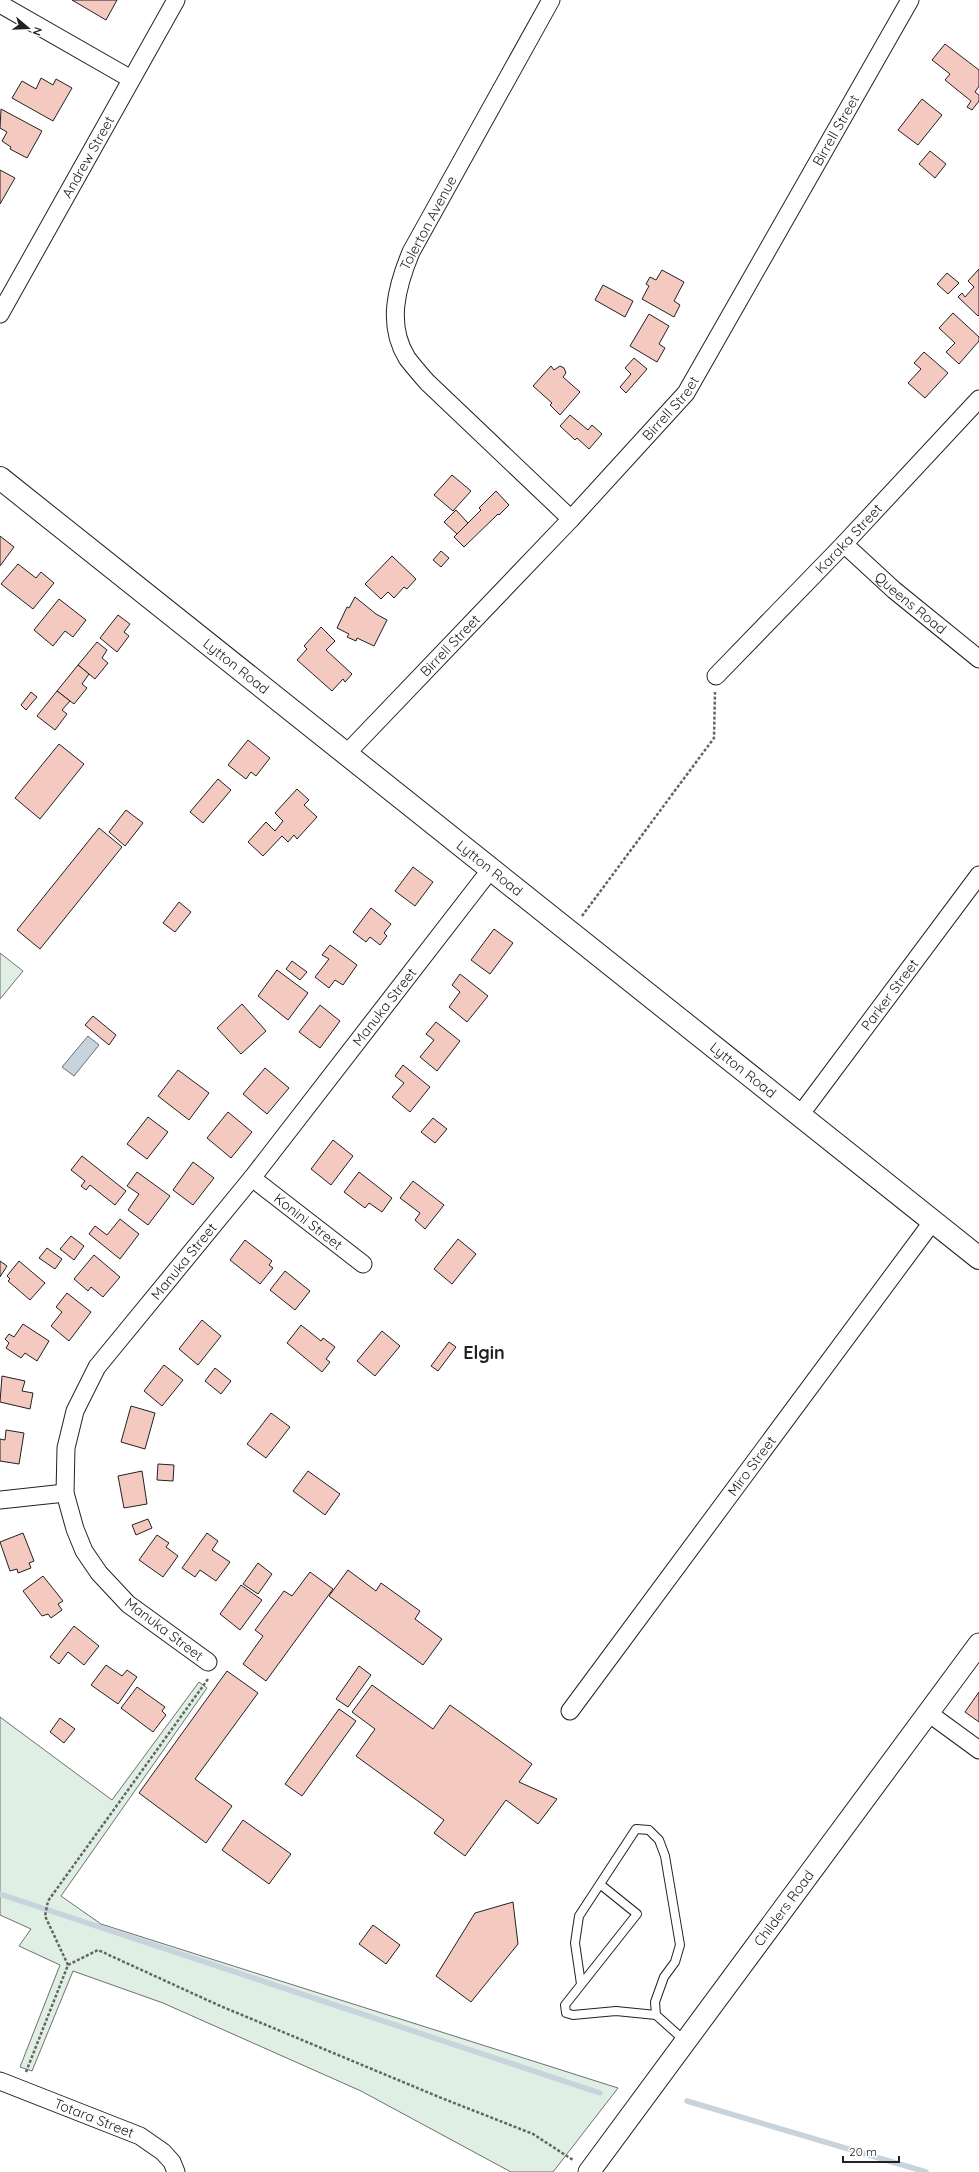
<svg xmlns="http://www.w3.org/2000/svg" width="979" height="2172" font-family="Quicksand,sans-serif">
	<style>
		.green { fill: #e0efe3; stroke: #6f6f6f }
		.water { fill: #c7d3dd; stroke: #6f6f6f }
		.lines { fill: none; stroke-linecap: round; stroke-linejoin: round }
		.stream { stroke: #c7d3dd; stroke-width: 5.5 }
		.building { fill: #f3c9c0; stroke: #222 }
		.service-casing { stroke: #222; stroke-width: 10 }
		.minor-casing { stroke: #222; stroke-width: 19 }
		.tertiary-casing { stroke: #222; stroke-width: 23 }
		.secondary-casing { stroke: #222; stroke-width: 24 }
		.path { stroke: #646464; stroke-width: 2.5; stroke-dasharray: 3 2; stroke-linecap: butt }
		.service { stroke: #fff; stroke-width: 8 }
		.minor { stroke: #fff; stroke-width: 17 }
		.tertiary { stroke: #fff; stroke-width: 21 }
		.secondary { stroke: #fff; stroke-width: 22 }
		.labels { text-anchor: middle; dominant-baseline: central; stroke-width: 3; stroke-linejoin: round; paint-order: stroke }
		.street-label { font-size: 14px; fill: #222; stroke: #fff }
		.district-label { font-size: 18px; font-weight: bold; fill: #222; stroke: #fff }
	</style>
	<rect width="100%" height="100%" fill="#fff"/>
	<g class="green">
		<polygon points="0,953 23,971 0,999"/>
		<polygon points="199,1682 207,1688 61,1896 101,1924 618,2088 553,2172 511,2172 361,2091 163,2003 73,1971 32,2071 20,2067 60,1965 19,1946 31,1929 0,1915 0,1717 112,1800"/>
	</g>
	<polygon class="water" points="88,1036 99,1045 74,1076 62,1067"/>
	<g class="lines">
		<g class="stream">
			<polyline points="0,1894 600,2093"/>
			<polyline points="687,2101 926,2172"/>
		</g>
	</g>
	<g class="building">
		<polygon points="72,0 117,0 106,20"/>
		<polygon points="945,44 979,70 979,86 975,92 979,95 979,101 972,110 967,107 971,101 945,80 950,74 932,60"/>
		<polygon points="41,78 53,85 56,79 72,88 53,121 12,98 22,81 36,89"/>
		<polygon points="922,99 942,115 918,145 898,130"/>
		<polygon points="1,109 42,131 27,158 10,149 11,147 2,141 7,132 0,128"/>
		<polygon points="930,151 946,164 935,178 919,164"/>
		<polygon points="0,170 15,178 0,204"/>
		<polygon points="979,269 979,315 978,316 958,297 962,293 965,297 974,287 968,281"/>
		<polygon points="662,270 684,282 674,301 680,305 674,317 642,299 649,286 646,284 650,277 656,280"/>
		<polygon points="947,273 959,283 948,294 937,284"/>
		<polygon points="603,285 633,301 625,317 595,300"/>
		<polygon points="953,313 979,337 979,341 959,364 946,352 955,343 939,328"/>
		<polygon points="649,314 669,326 659,344 665,348 657,362 630,346"/>
		<polygon points="924,352 948,373 925,398 908,383 921,369 914,363"/>
		<polygon points="634,358 647,369 626,393 620,387 631,374 625,368"/>
		<polygon points="551,366 554,370 560,366 564,368 566,373 563,377 580,392 560,415 550,405 552,403 533,386"/>
		<polygon points="570,415 588,430 592,425 602,434 589,449 577,438 575,440 560,426"/>
		<polygon points="452,475 471,491 453,511 434,495"/>
		<polygon points="496,491 509,505 499,515 498,514 464,547 454,537 481,510 479,508"/>
		<polygon points="456,510 468,523 457,534 444,522"/>
		<polygon points="0,536 14,547 0,566"/>
		<polygon points="441,551 449,558 441,567 433,560"/>
		<polygon points="392,556 416,579 407,589 404,587 394,598 388,592 381,599 365,584"/>
		<polygon points="18,564 36,578 41,572 54,583 33,609 1,584"/>
		<polygon points="355,597 376,614 387,620 374,646 357,638 356,641 347,637 349,634 337,628 347,607 349,608"/>
		<polygon points="59,599 86,620 73,637 65,631 53,646 34,630"/>
		<polygon points="118,615 130,624 124,632 129,636 117,652 100,638"/>
		<polygon points="321,627 335,641 326,650 352,674 345,682 343,679 332,691 297,660 307,649 304,646"/>
		<polygon points="97,642 107,650 102,658 108,663 95,679 78,665"/>
		<polygon points="78,665 89,674 82,684 87,688 74,704 57,691"/>
		<polygon points="57,691 70,701 62,710 67,714 55,730 37,716"/>
		<polygon points="31,692 37,697 26,710 21,705"/>
		<polygon points="248,740 270,758 256,776 251,772 246,779 228,765"/>
		<polygon points="59,744 84,764 40,819 15,798"/>
		<polygon points="218,779 231,790 203,823 190,812"/>
		<polygon points="297,789 309,800 304,805 317,817 297,839 294,835 288,842 282,836 263,856 248,842 266,822 275,831 283,821 275,813"/>
		<polygon points="126,810 143,823 125,846 109,832"/>
		<polygon points="99,828 122,847 40,949 17,930"/>
		<polygon points="413,867 433,882 415,906 395,891"/>
		<polygon points="179,902 191,912 175,932 163,923"/>
		<polygon points="371,908 391,924 384,933 387,936 380,945 370,937 366,942 353,932"/>
		<polygon points="494,929 513,943 490,974 471,960"/>
		<polygon points="330,945 357,965 343,985 335,980 329,988 315,977 329,959 322,955"/>
		<polygon points="292,961 307,972 300,980 286,969"/>
		<polygon points="277,970 308,993 288,1020 258,996"/>
		<polygon points="460,974 488,996 467,1022 449,1007 460,992 452,985"/>
		<polygon points="242,1004 266,1031 241,1054 217,1028"/>
		<polygon points="320,1005 340,1021 320,1048 299,1032"/>
		<polygon points="93,1016 116,1035 109,1045 85,1025"/>
		<polygon points="436,1022 460,1041 437,1071 420,1057 434,1040 426,1034"/>
		<polygon points="403,1065 430,1087 410,1112 392,1097 404,1083 395,1076"/>
		<polygon points="265,1068 289,1088 267,1114 243,1094"/>
		<polygon points="178,1070 209,1093 189,1120 158,1096"/>
		<polygon points="228,1112 252,1132 231,1158 207,1138"/>
		<polygon points="148,1117 168,1132 147,1159 127,1144"/>
		<polygon points="433,1118 447,1129 435,1143 421,1132"/>
		<polygon points="333,1140 353,1156 331,1185 311,1169"/>
		<polygon points="82,1156 126,1191 115,1205 90,1185 86,1190 81,1186 85,1181 71,1170"/>
		<polygon points="193,1162 214,1178 193,1205 173,1190"/>
		<polygon points="137,1172 170,1196 148,1225 128,1210 139,1194 127,1186"/>
		<polygon points="359,1172 392,1198 382,1212 369,1203 365,1208 344,1192"/>
		<polygon points="413,1181 444,1205 425,1229 415,1220 420,1213 400,1198"/>
		<polygon points="120,1219 139,1234 120,1259 89,1234 95,1226 107,1235"/>
		<polygon points="71,1236 84,1246 74,1260 60,1249"/>
		<polygon points="458,1239 476,1254 452,1284 434,1269"/>
		<polygon points="245,1240 272,1261 269,1265 273,1268 260,1284 230,1260"/>
		<polygon points="47,1248 62,1259 55,1269 39,1258"/>
		<polygon points="94,1255 120,1277 103,1297 91,1287 88,1291 74,1279"/>
		<polygon points="0,1261 7,1266 0,1277"/>
		<polygon points="19,1261 45,1283 30,1300 8,1281 10,1279 7,1276"/>
		<polygon points="285,1271 310,1291 295,1310 270,1290"/>
		<polygon points="67,1293 91,1312 69,1341 51,1326 62,1312 56,1307"/>
		<polygon points="202,1320 221,1336 198,1365 179,1349"/>
		<polygon points="23,1324 49,1341 37,1361 25,1353 21,1358 6,1348 9,1343 5,1339 9,1334 14,1337"/>
		<polygon points="301,1325 321,1341 323,1338 335,1347 326,1359 330,1362 322,1372 287,1343"/>
		<polygon points="382,1331 400,1346 375,1376 357,1361"/>
		<polygon points="449,1342 456,1347 438,1371 431,1366"/>
		<polygon points="164,1365 183,1380 162,1406 144,1391"/>
		<polygon points="215,1368 231,1381 221,1394 205,1381"/>
		<polygon points="2,1376 25,1381 22,1391 33,1393 30,1409 0,1402"/>
		<polygon points="131,1406 155,1413 145,1449 121,1442"/>
		<polygon points="271,1413 290,1427 266,1458 247,1444"/>
		<polygon points="6,1430 24,1433 19,1464 0,1461 0,1439 5,1440"/>
		<polygon points="158,1464 174,1465 173,1481 157,1480"/>
		<polygon points="142,1471 147,1504 124,1508 118,1476"/>
		<polygon points="308,1471 340,1494 325,1515 293,1491"/>
		<polygon points="148,1519 152,1528 136,1535 132,1525"/>
		<polygon points="23,1533 34,1561 29,1563 31,1568 18,1573 17,1569 10,1571 0,1542"/>
		<polygon points="207,1533 218,1541 212,1550 230,1562 216,1581 200,1570 195,1577 182,1568"/>
		<polygon points="157,1535 169,1543 166,1547 178,1556 163,1577 139,1560"/>
		<polygon points="258,1563 272,1574 258,1594 243,1584"/>
		<polygon points="348,1570 376,1591 381,1583 420,1611 415,1619 442,1639 423,1665 329,1596"/>
		<polygon points="310,1572 333,1589 266,1681 243,1664 263,1636 255,1630 284,1591 292,1596"/>
		<polygon points="43,1576 63,1601 58,1604 62,1610 51,1618 48,1614 42,1616 23,1591"/>
		<polygon points="241,1585 262,1600 240,1630 220,1614"/>
		<polygon points="74,1626 99,1646 84,1665 68,1652 59,1664 50,1657"/>
		<polygon points="106,1665 122,1676 127,1670 137,1677 118,1704 91,1685"/>
		<polygon points="359,1666 371,1675 348,1707 336,1699"/>
		<polygon points="227,1671 258,1693 195,1779 232,1806 206,1843 139,1793"/>
		<polygon points="372,1685 433,1729 450,1705 532,1764 519,1782 557,1799 538,1824 506,1800 465,1856 434,1833 444,1820 356,1756 375,1729 352,1712"/>
		<polygon points="137,1687 165,1707 162,1711 166,1715 153,1732 121,1708"/>
		<polygon points="979,1692 979,1722 965,1712"/>
		<polygon points="339,1709 356,1721 302,1796 285,1784"/>
		<polygon points="60,1718 75,1729 64,1743 50,1732"/>
		<polygon points="243,1820 291,1854 269,1884 222,1850"/>
		<polygon points="513,1902 518,1944 471,2002 436,1976 475,1913"/>
		<polygon points="373,1925 400,1945 386,1964 359,1944"/>
	</g>
	<g class="lines">
		<g class="service-casing">
			<g id="service">
				<polyline points="601,1885 637,1914 565,2005 566,2013 573,2015 616,2011 656,2015 685,2041"/>
				<polyline points="581,1984 575,1943 579,1916 636,1829 649,1830 659,1840 665,1856 680,1945 675,1962 664,1977 655,2002 656,2015"/>
			</g>
		</g>
		<g class="minor-casing">
			<g id="minor">
				<path d="M551,0L411,252C397,286 386,324 407,358C413,366 420,374 427,382L571,519"/>
				<polyline points="0,4 131,79"/>
				<path id="s1" d="M0,314L176,0"/>
				<path id="s2" d="M844,544L894,590L979,659"/>
				<path id="s3" d="M716,676L844,544L979,399"/>
				<path id="s4" d="M347,753L571,519L686,393L910,0"/>
				<path id="s5" d="M800,1115L979,875"/>
				<path id="s6" d="M252,1178L363,1264"/>
				<polyline points="0,1500 65,1493"/>
				<path id="s7" d="M208,1662L128,1604L99,1573L84,1551L75,1529L65,1493L66,1448L75,1411L97,1367L252,1178L491,869"/>
				<path id="s8" d="M570,1711L933,1221"/>
				<polyline points="927,1712 979,1750"/>
				<path id="s9" d="M0,2081L140,2136L163,2152L172,2162L176,2172"/>
			</g>
		</g>
		<g class="tertiary-casing">
			<g id="tertiary">
				<path id="s10" d="M589,2172L979,1644"/>
			</g>
		</g>
		<g class="secondary-casing">
			<g id="secondary">
				<path id="s11" d="M0,478L979,1258"/>
			</g>
		</g>
		<g class="path">
			<polyline points="582,916 714,738 715,692"/>
			<polyline points="68,1965 45,1916 48,1901 208,1679"/>
			<polyline points="26,2072 68,1965 98,1950 218,2005 439,2097 533,2134 573,2160"/>
		</g>
		<use href="#service" class="service"/>
		<use href="#minor" class="minor"/>
		<use href="#tertiary" class="tertiary"/>
		<use href="#secondary" class="secondary"/>
	</g>
	<g class="labels">
		<g class="street-label">
			<text stroke="none"><textPath href="#s4" startOffset="797">Birrell Street</textPath></text>
			<text stroke="none"><textPath href="#s1" startOffset="180">Andrew Street</textPath></text>
			<text transform="translate(428 223) rotate(-62)">Tolerton Avenue</text>
			<text stroke="none"><textPath href="#s4" startOffset="473">Birrell Street</textPath></text>
			<text stroke="none"><textPath href="#s3" startOffset="191">Karaka Street</textPath></text>
			<text stroke="none"><textPath href="#s2" startOffset="89">Queens Road</textPath></text>
			<text stroke="none"><textPath href="#s4" startOffset="149">Birrell Street</textPath></text>
			<text stroke="none"><textPath href="#s11" startOffset="302">Lytton Road</textPath></text>
			<text stroke="none"><textPath href="#s11" startOffset="626">Lytton Road</textPath></text>
			<text stroke="none"><textPath href="#s5" startOffset="150">Parker Street</textPath></text>
			<text stroke="none"><textPath href="#s7" startOffset="822">Manuka Street</textPath></text>
			<text stroke="none"><textPath href="#s11" startOffset="950">Lytton Road</textPath></text>
			<text stroke="none"><textPath href="#s6" startOffset="71">Konini Street</textPath></text>
			<text stroke="none"><textPath href="#s7" startOffset="498">Manuka Street</textPath></text>
			<text stroke="none"><textPath href="#s8" startOffset="305">Miro Street</textPath></text>
			<text transform="translate(164 1629) rotate(37)">Manuka Street</text>
			<text stroke="none"><textPath href="#s10" startOffset="328">Childers Road</textPath></text>
			<text stroke="none"><textPath href="#s9" startOffset="101">Totara Street</textPath></text>
		</g>
		<g class="district-label">
			<text x="484" y="1352">Elgin</text>
		</g>
	</g>
	<g transform="translate(28 28) rotate(109)" stroke="#ffffff" stroke-width="3" paint-order="stroke">
	<path d="M0-3L7 15L0 10L-7 15Z" fill="#222222"/>
	<text y="-6" font-size="11" font-weight="bold" text-anchor="middle" fill="#222222">N</text>
	</g>
	<path d="M843 2156v6h56v-6" fill="none" stroke="#222222" stroke-width="2"/>
	<text x="849" y="2156" font-size="12" fill="#222222" stroke="#ffffff" stroke-width="3" paint-order="stroke">20 m</text>
</svg>
